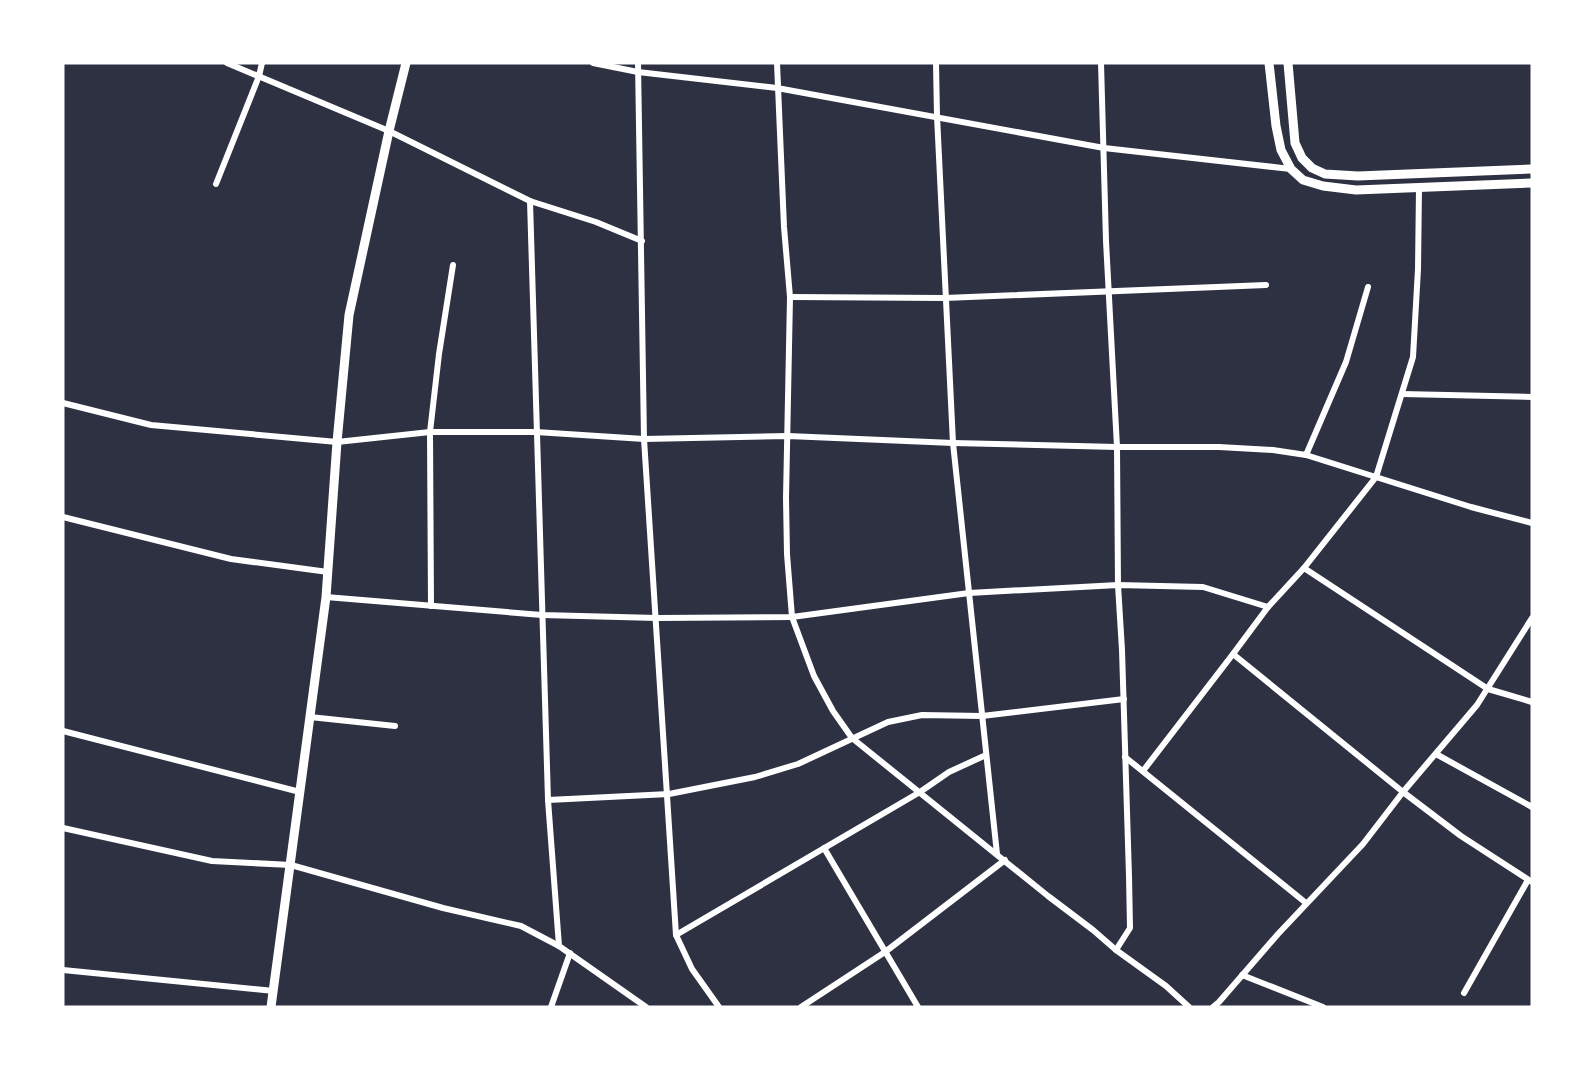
<svg xmlns="http://www.w3.org/2000/svg" width="1595" height="1070" font-family="Roboto,sans-serif">
	<style>
		.lines { fill: none; stroke-linecap: round; stroke-linejoin: round }
		.minor { stroke: #fff; stroke-width: 6 }
		.tertiary { stroke: #fff; stroke-width: 9 }
	</style>
	<rect width="100%" height="100%" fill="#2d3142"/>
	<g class="lines">
		<g class="minor">
			<polyline points="227,63 389,131 530,201 596,222 642,241"/>
			<polyline points="593,63 638,72 777,88 1104,148 1291,169"/>
			<polyline points="638,63 644,439 676,935 692,969 719,1007"/>
			<polyline points="777,63 784,227 790,297 786,498 787,554 792,617 814,676 833,711 852,738 1048,896 1093,930 1116,950 1166,986 1189,1007"/>
			<polyline points="936,63 937,116 953,443 997,854"/>
			<polyline points="1101,63 1106,241 1117,447 1118,585 1122,650 1129,876 1130,928 1116,950"/>
			<polyline points="216,184 259,76 262,63"/>
			<polyline points="530,201 548,800 559,946"/>
			<polyline points="790,297 945,298 1266,285"/>
			<polyline points="1402,394 1532,397"/>
			<polyline points="63,403 151,425 337,442 430,432 536,432 644,439 788,436 953,443 1117,447 1219,447 1273,450 1306,455 1471,507 1532,523"/>
			<polyline points="1306,455 1346,362 1368,287"/>
			<polyline points="63,517 231,559 328,572"/>
			<polyline points="1304,568 1376,477 1413,357 1418,269 1419,188"/>
			<polyline points="326,597 542,615 657,618 792,617 969,593 1118,585 1203,587 1268,607 1304,568 1488,689 1532,702"/>
			<polyline points="431,606 430,432 439,354 453,265"/>
			<polyline points="1268,607 1233,654 1403,792 1461,836 1532,882"/>
			<polyline points="310,717 395,726"/>
			<polyline points="63,731 300,792"/>
			<polyline points="1436,754 1532,807"/>
			<polyline points="1125,757 1306,903"/>
			<polyline points="1143,771 1233,654"/>
			<polyline points="548,800 669,794 755,777 798,764 888,722 922,715 982,716 1124,699"/>
			<polyline points="63,828 212,861 291,865 443,908 521,926 559,946 646,1007"/>
			<polyline points="824,848 918,1007"/>
			<polyline points="676,935 920,792 949,772 986,755"/>
			<polyline points="63,970 274,991"/>
			<polyline points="1242,975 1323,1007"/>
			<polyline points="1464,993 1528,880"/>
			<polyline points="551,1007 570,953"/>
			<polyline points="801,1007 885,952 1005,860"/>
			<polyline points="1213,1007 1219,1002 1278,934 1363,844 1403,792 1477,705 1532,618"/>
		</g>
		<g class="tertiary">
			<polyline points="1269,63 1276,126 1281,150 1291,169 1303,180 1323,186 1356,190 1532,183"/>
			<polyline points="1288,63 1295,143 1302,158 1312,168 1325,174 1358,176 1532,169"/>
			<polyline points="271,1007 326,597 337,442 349,315 389,131 406,63"/>
		</g>
	</g>
	<rect width="1595" height="1070" fill="none" stroke="#ffffff" stroke-width="129"/>
</svg>
